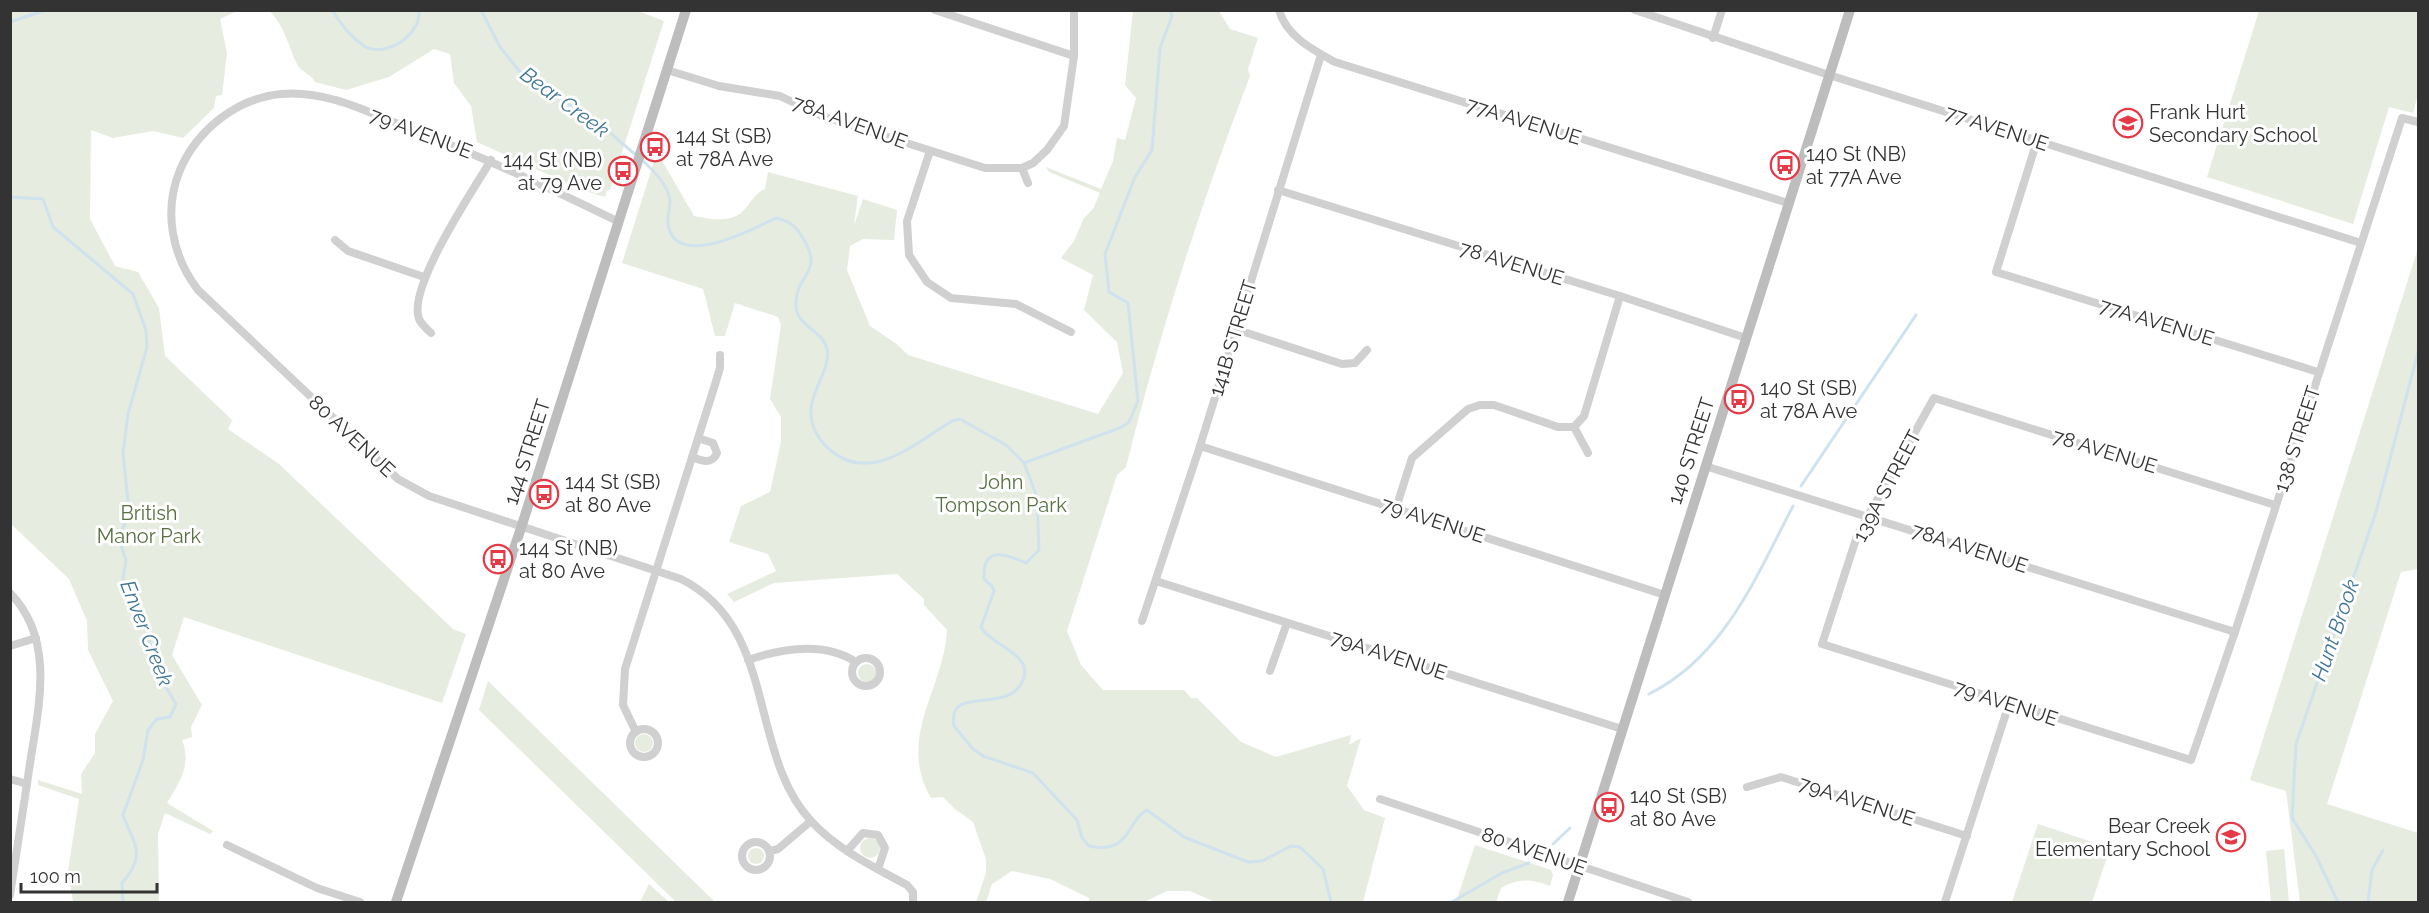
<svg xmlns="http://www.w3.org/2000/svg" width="2429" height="913" font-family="Raleway,sans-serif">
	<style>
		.green { fill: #e6ecdf }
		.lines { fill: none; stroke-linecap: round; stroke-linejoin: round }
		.stream { stroke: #cfe2ee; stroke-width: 3 }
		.street { stroke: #d0d0d0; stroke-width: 8 }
		.secondary { stroke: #bdbdbd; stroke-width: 10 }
		.labels { text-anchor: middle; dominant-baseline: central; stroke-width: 6; stroke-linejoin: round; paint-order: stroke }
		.poi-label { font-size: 20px; fill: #333; stroke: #fff; text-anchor: start }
		.street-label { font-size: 20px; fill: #333; stroke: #fff }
		.park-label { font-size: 20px; fill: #56703f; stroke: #fff }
		.water-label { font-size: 21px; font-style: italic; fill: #3f7597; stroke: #fff }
	</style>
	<rect width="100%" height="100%" fill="#fff"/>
	<g class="green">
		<path d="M10,11H237L220,19L227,53L222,95L216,96L214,108L183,138L153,131L113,138L91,130L90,219L115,266L138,272L159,308L165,356L232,420L228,429L279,464L453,629L466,634L442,703L184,617L172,655L202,705L191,727L192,737L182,740C192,765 179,783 167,803L213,831L210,834L165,813L158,834L159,902H73L68,871L79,799L38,785V780L82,794L81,774L95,753V734L113,701L88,650L87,621L69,579L11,524Z"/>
		<path d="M638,11L664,21L610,190H607L605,197L582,190L477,142L471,106L454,83L450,54L434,49L389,77L346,90L315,82C311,74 303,73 298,66C289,48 284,24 269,11Z"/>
		<path d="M1133,11H1219L1230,29L1258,38L1248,69L1250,76C1201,203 1159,335 1126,467L1117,475L1067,631L1081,665L1103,690H1184L1191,698H1197L1241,742L1276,757L1351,735L1349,745L1361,738L1347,786L1364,810L1385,818L1363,902H1215L1190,891H1167L1144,902H1089V898L1050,879L1012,871L992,884L986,902H976L986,873V859L973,822L955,809L943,797L931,798C896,737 944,690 947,630L924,605V599L897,574L774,583L734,602L727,594L776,571L768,554L729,542L741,506L770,492L781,442V417L770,399L781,325L778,317L735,303L725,336H715L703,289L622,263L657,152L694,216C709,219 729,223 742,212C751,204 753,194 765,189L768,172L858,196L854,225L863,199L897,210L894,240L863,239L850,246L847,270L870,326L898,345L908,355L1098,414L1123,373L1117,342L1084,310L1093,275L1061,258L1074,241L1084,218L1093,209L1100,193L1049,172L1046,167L1101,189L1113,161L1117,138L1125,140L1136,98L1125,85Z"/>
		<polygon points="2259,11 2418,11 2418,94 2413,113 2389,107 2353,224 2207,177"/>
		<polygon points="2418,248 2418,569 2401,572 2327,804 2418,833 2418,902 2300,902 2286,791 2250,780"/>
		<circle cx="867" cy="673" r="9"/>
		<polygon points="488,681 715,902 716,902 676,902 479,710"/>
		<circle cx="644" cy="743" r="9"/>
		<polygon points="2038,824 2110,848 2092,902 2012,902"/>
		<circle cx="870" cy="848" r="10"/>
		<path d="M1475,845L1551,870L1553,875L1550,886C1530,879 1520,878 1501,888L1496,902H1456Z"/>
		<circle cx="756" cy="856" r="8"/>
		<polygon points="2284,849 2289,902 2271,902 2266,851"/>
		<polygon points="649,884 669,902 640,902"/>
	</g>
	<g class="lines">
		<g class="stream">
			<path d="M332,10C340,23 352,38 364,46C386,59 422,34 419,10"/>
			<polyline points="481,10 500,47 520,72 601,125 637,156"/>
			<polyline points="10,22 46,10"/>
			<path d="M642,160C652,169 669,186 670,201C670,209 667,216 668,224C675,271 753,229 776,218C788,221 794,224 801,235C827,275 794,273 796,306C797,327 823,330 827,349C831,368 811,391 811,410C810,426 819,440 830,450C871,485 915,443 952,421L960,419L1006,445L1024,463L1037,497L1039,550L1026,563C1006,554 982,545 984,579L992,586L994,591L981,627C990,645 1031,653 1024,677C1012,718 946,682 954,726L973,749L983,756L1033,773L1077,820L1082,838L1089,846C1131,855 1127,820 1147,810L1184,837L1248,862L1262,861L1291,846L1300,847L1323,869L1331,902"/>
			<path d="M10,197L43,199L53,227L133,294L146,330L147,347L128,414L123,453L129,511L119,540L126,560L123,579L137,594L158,674L176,704L170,717L157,719L148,730L143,760L123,815C133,844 148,853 122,883L123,902"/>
			<polyline points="1024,463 1122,427 1129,422 1138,401 1128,303 1109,292 1105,254 1135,177 1152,150 1160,48 1172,16 1170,10"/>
			<polyline points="1801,486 1916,315"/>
			<path d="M1649,694C1724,657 1756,577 1793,506"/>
			<polyline points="1553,844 1570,828"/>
			<polyline points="1452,902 1502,873 1529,863"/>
			<polyline points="2338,902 2316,856 2292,818 2296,744 2376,512 2418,352"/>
			<polyline points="2368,902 2372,870 2383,850"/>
		</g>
		<g class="street">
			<polyline points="935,10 1074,56"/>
			<path d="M1279,10C1286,36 1313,50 1335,62L1788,203"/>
			<polyline points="1635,10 1829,75 2361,243"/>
			<polyline points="1713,38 1722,10"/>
			<polyline points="667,70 719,86 780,96 822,116 985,168 1022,168 1033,163 1047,150 1064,126 1074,56 1074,10"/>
			<polyline points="2037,141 1996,272 2318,372"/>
			<polyline points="930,151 907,221 909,255 927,282 951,298 1016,304 1071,332"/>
			<polyline points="1022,168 1028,183"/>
			<polyline points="1278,190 1620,296 1746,338"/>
			<path d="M619,222C548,187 477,154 403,126C364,110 324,90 281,94C237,98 197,130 180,170C163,211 172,256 198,290L398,479L429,496L681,579C779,628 747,754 812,822C838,850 874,867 907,885L913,892V902"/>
			<polyline points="335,240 348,251 424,277"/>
			<polyline points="1235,329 1342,364 1355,363 1367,350"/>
			<path d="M431,333C427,329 421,324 419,319C407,287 473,191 491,160"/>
			<polyline points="1574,427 1588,453"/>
			<polyline points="1200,446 1665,595"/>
			<path d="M692,457C702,461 712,465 717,453L713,443L698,438"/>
			<polyline points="1705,466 2235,632"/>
			<polyline points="2275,505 1934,398 1857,536 1822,644 2191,760 2235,632 2402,118 2418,122"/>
			<polyline points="1396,508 1412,458 1468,409 1480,405 1494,405 1558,427 1574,427 1584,416 1620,296"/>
			<polyline points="1156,581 1622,729"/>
			<path d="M10,593C59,643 36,716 28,777C22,816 16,855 10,895"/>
			<polyline points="1142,621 1200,446 1321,55"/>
			<polyline points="10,646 36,638"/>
			<circle cx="866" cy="672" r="14"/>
			<path d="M748,660C783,648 824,641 856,662"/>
			<polyline points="1270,671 1287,623"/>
			<circle cx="644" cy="743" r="14"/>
			<polyline points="636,732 623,705 625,669 713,391 720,368 720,355"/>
			<polyline points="10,779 27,784"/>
			<polyline points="1747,787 1781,777 1967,836"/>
			<polyline points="1380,799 1688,902"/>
			<circle cx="756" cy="856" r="14"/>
			<polyline points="227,845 317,888 360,902"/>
			<polyline points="770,851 778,849 811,821"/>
			<polyline points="847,851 863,833 878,835 885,848 878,869"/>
			<polyline points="1945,902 2009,704"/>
		</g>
		<g class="secondary">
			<polyline points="396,902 521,528 686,10"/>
			<polyline points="1568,902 1850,10"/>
		</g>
	</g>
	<defs>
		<g id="school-ring" transform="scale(1.5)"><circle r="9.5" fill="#fff" stroke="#e63946" stroke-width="1.5"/><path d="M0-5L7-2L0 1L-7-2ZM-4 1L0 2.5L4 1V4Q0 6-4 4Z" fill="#e63946"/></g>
		<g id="bus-ring" transform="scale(1.5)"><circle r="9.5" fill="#fff" stroke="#e63946" stroke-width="1.5"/><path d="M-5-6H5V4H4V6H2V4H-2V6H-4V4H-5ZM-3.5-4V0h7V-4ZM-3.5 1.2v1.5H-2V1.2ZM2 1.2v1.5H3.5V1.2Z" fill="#e63946"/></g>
	</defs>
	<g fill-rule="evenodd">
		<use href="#school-ring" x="2128" y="123"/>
		<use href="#bus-ring" x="655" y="147"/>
		<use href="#bus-ring" x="1785" y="165"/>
		<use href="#bus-ring" x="623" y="171"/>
		<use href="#bus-ring" x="1739" y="399"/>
		<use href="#bus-ring" x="544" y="494"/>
		<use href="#bus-ring" x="498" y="559"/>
		<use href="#bus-ring" x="1609" y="807"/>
		<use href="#school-ring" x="2231" y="837"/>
	</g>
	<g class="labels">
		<g class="poi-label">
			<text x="2149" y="112">Frank Hurt<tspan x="2149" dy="23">Secondary School</tspan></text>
			<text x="676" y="136">144 St (SB)<tspan x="676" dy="23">at 78A Ave</tspan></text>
			<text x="1806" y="154">140 St (NB)<tspan x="1806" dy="23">at 77A Ave</tspan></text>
			<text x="602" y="160" text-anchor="end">144 St (NB)<tspan x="602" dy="23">at 79 Ave</tspan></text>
			<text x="1760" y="388">140 St (SB)<tspan x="1760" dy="23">at 78A Ave</tspan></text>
			<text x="565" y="482">144 St (SB)<tspan x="565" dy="23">at 80 Ave</tspan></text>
			<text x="519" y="548">144 St (NB)<tspan x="519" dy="23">at 80 Ave</tspan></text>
			<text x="1630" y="796">140 St (SB)<tspan x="1630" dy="23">at 80 Ave</tspan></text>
			<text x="2210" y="826" text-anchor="end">Bear Creek<tspan x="2210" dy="23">Elementary School</tspan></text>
		</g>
		<g class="street-label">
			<text transform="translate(1524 121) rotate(17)">77A AVENUE</text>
			<text transform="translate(850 122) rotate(20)">78A AVENUE</text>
			<text transform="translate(1997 128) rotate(18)">77 AVENUE</text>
			<text transform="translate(421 133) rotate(21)">79 AVENUE</text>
			<text transform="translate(1512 263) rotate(17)">78 AVENUE</text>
			<text transform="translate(2157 322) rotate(17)">77A AVENUE</text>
			<text transform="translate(1233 338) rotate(-73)">141B STREET</text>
			<text transform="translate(352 436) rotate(43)">80 AVENUE</text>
			<text transform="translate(2297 439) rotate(-72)">138 STREET</text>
			<text transform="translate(1691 451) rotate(-72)">140 STREET</text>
			<text transform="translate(2105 451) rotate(17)">78 AVENUE</text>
			<text transform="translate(527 452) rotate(-72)">144 STREET</text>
			<text transform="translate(1887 486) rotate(-62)">139A STREET</text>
			<text transform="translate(1433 520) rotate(18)">79 AVENUE</text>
			<text transform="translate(1970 548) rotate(18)">78A AVENUE</text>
			<text transform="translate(1389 655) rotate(18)">79A AVENUE</text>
			<text transform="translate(2006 703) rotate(18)">79 AVENUE</text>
			<text transform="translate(1857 801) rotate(18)">79A AVENUE</text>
			<text transform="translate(1534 851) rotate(19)">80 AVENUE</text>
		</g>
		<g class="park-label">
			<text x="1001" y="482">John<tspan x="1001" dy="23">Tompson Park</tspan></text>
			<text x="149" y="513">British<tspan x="149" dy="23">Manor Park</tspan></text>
		</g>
		<g class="water-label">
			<text transform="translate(565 102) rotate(36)">Bear Creek</text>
			<text transform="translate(2335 630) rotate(-71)">Hunt Brook</text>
			<text transform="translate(147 633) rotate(69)">Enver Creek</text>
		</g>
	</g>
	<rect width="2429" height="913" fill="none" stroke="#333333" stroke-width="24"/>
	<path d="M21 883v9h136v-9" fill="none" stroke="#333333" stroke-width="3"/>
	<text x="30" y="883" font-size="18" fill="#333333" stroke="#ffffff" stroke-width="4.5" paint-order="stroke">100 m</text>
</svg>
